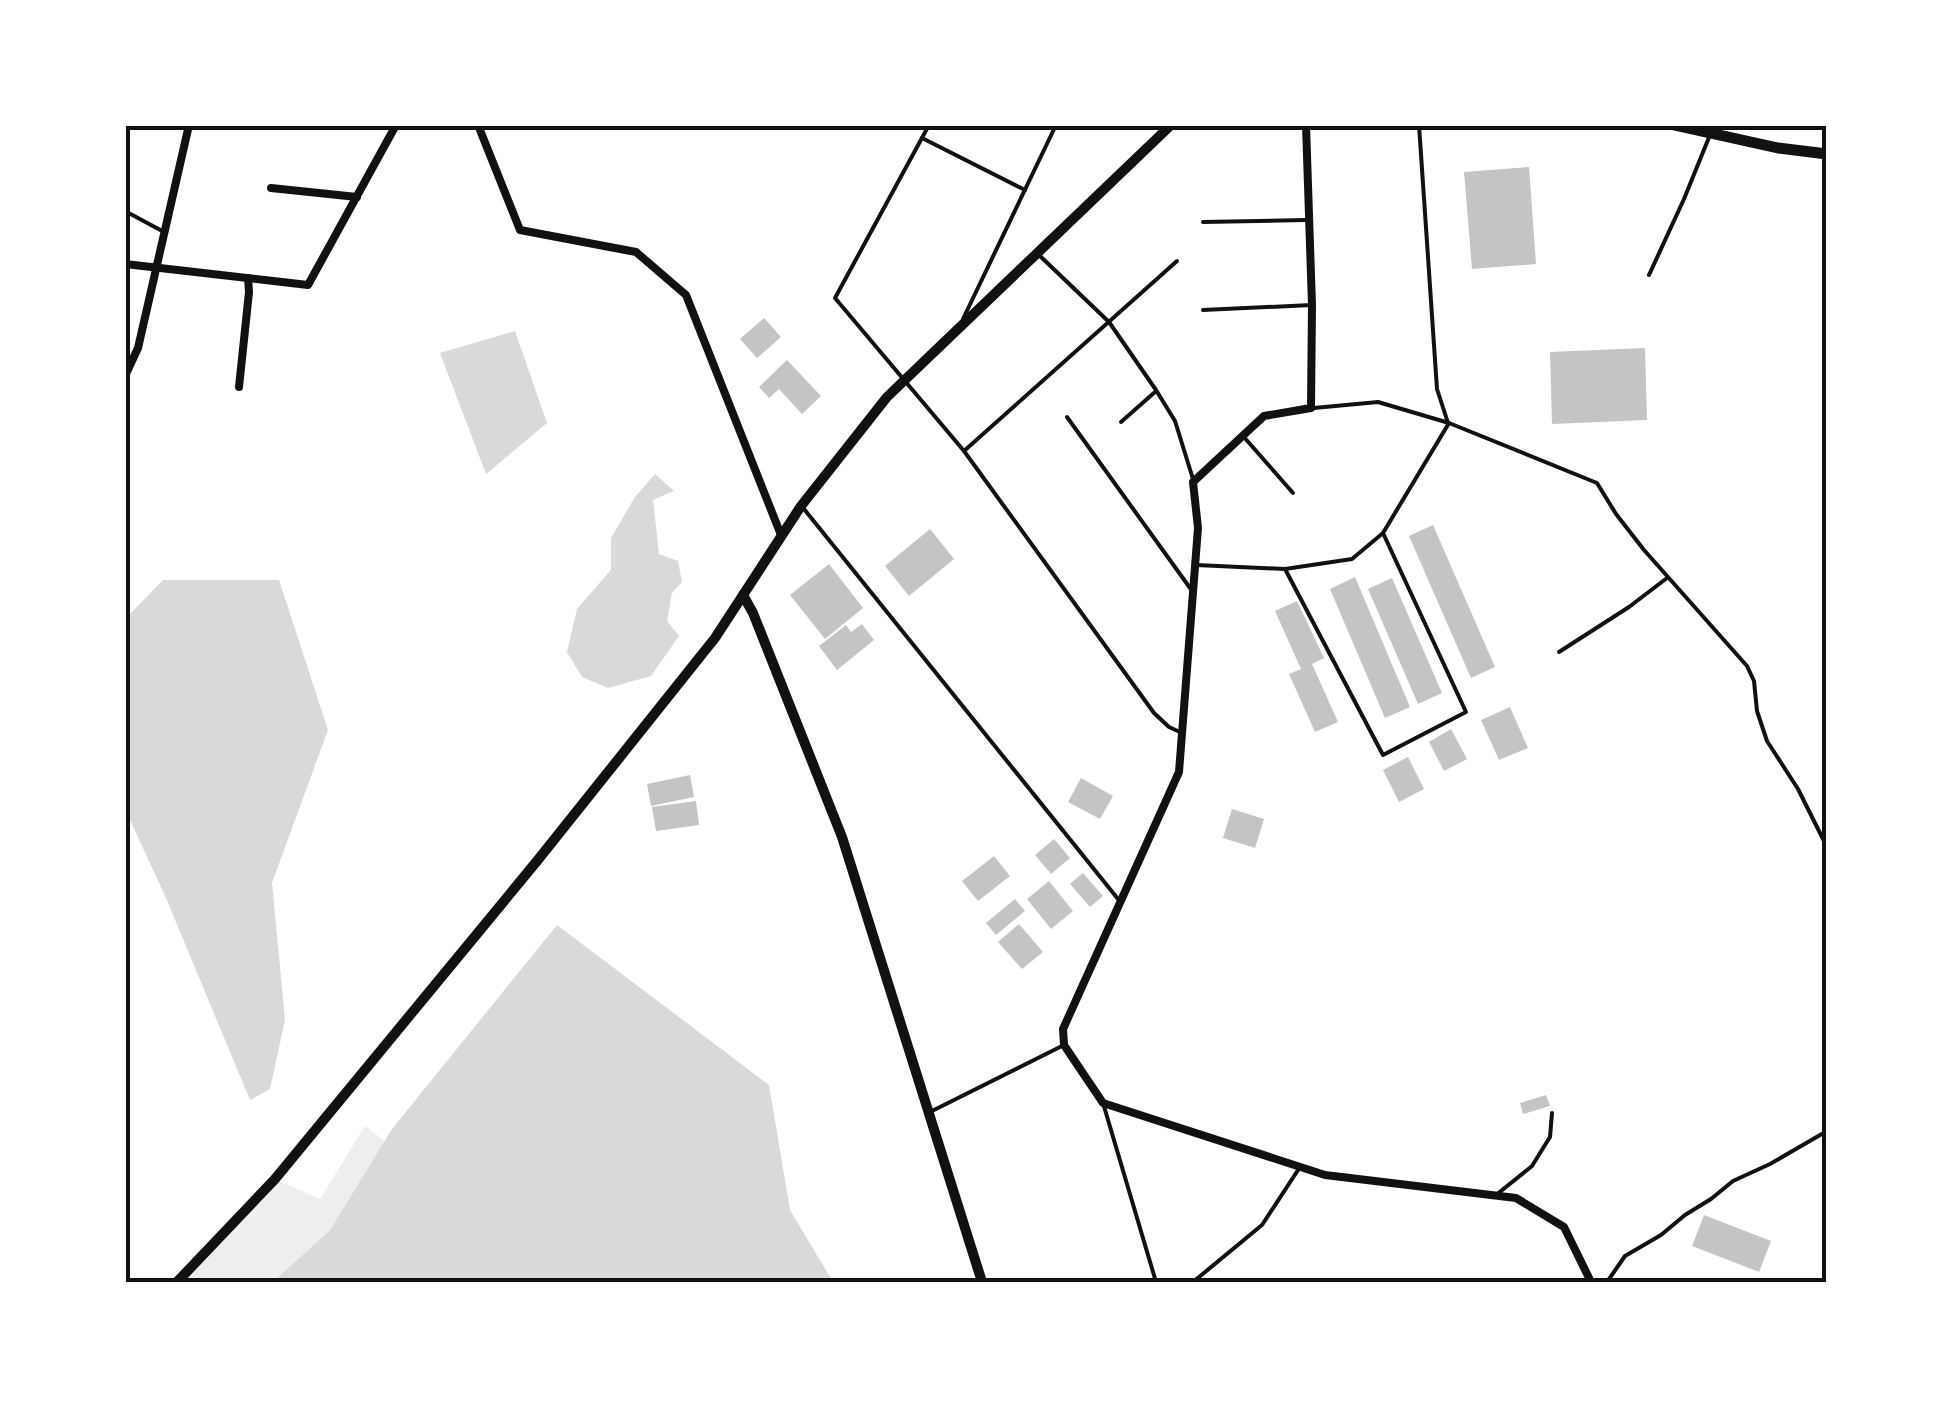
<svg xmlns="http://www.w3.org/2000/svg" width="1952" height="1407" font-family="'Public Sans',sans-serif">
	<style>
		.green { fill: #eee }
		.water { fill: #d9d9d9 }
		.building { fill: #c4c4c4 }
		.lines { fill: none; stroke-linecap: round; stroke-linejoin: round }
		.service { stroke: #111; stroke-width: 4 }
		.minor { stroke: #111; stroke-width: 8 }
		.tertiary { stroke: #111; stroke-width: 10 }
		.secondary { stroke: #111; stroke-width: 11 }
		.neatline { fill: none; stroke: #111; stroke-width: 4 }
	</style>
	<rect width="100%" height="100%" fill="#fff"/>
	<polygon class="green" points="365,1126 385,1141 330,1230 273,1282 177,1282 275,1179 320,1199"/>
	<g class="water">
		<polygon points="515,331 547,423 486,474 440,353"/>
		<polygon points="655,474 674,491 653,500 659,554 678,561 682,582 672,593 667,621 679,636 651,676 608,688 582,677 567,652 577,609 611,570 611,538 635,497"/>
		<polygon points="163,580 279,580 328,730 272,883 285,1020 270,1089 250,1100 166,898 125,809 125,619"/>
		<polygon points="557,925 769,1085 790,1210 833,1282 273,1282 330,1230 392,1129"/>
	</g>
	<g class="building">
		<polygon points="1529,167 1536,264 1472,269 1464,172"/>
		<polygon points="764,318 781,337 757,358 740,339"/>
		<polygon points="1645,348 1647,420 1552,424 1550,352"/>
		<polygon points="787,360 821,396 802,414 779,389 769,398 759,387"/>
		<polygon points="1433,525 1495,667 1471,678 1409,536"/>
		<polygon points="930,529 954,559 909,596 885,566"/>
		<polygon points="829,564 863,608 825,639 790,595"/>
		<polygon points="1355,577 1410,707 1385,718 1330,589"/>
		<polygon points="1392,578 1442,693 1418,704 1368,589"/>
		<polygon points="1297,601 1324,658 1312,664 1338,722 1315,732 1289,674 1301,669 1275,611"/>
		<polygon points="862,624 874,640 837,670 819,646 846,625 851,632"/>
		<polygon points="1510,707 1528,748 1499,760 1481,720"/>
		<polygon points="1451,729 1467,759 1444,771 1429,742"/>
		<polygon points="1408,757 1424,789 1399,802 1383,770"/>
		<polygon points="690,775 694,797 651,806 647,784"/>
		<polygon points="1081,778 1113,796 1100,819 1068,802"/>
		<polygon points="696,801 699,825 656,831 652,807"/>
		<polygon points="1232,809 1264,819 1255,848 1223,838"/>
		<polygon points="1054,839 1070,858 1051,874 1035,855"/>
		<polygon points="994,856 1010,876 978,901 962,881"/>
		<polygon points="1083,873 1103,896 1090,907 1070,884"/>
		<polygon points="1049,881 1073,911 1051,929 1027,899"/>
		<polygon points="1015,899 1025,911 996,935 986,923"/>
		<polygon points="1019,924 1043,952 1022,969 998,942"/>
		<polygon points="1546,1095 1550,1106 1523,1114 1520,1103"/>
		<polygon points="1704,1215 1771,1241 1759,1272 1692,1246"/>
	</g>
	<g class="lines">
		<g class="service">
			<polyline points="929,125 835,298 964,451 1154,713 1169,727 1182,733"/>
			<polyline points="1419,125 1437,389 1448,423"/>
			<polyline points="922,138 1025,190"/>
			<polyline points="125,211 164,232"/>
			<polyline points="1203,222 1306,220"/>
			<polyline points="1040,256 1109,322 1156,390 1175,421 1193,479"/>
			<polyline points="1649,275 1684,199 1714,125"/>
			<polyline points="1203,310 1312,305"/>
			<polyline points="963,319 1056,125"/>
			<polyline points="1314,408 1378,402 1449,423 1597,483 1616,514 1644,550 1747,666 1754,681 1757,711 1767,741 1798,789 1827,847"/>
			<polyline points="1067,417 1190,588"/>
			<polyline points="1121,422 1155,392"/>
			<polyline points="1243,436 1293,493"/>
			<polyline points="964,451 1177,261"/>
			<polyline points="804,509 1118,899"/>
			<polyline points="1196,565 1285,569 1352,559 1383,533 1449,423"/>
			<polyline points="1285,569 1383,755 1466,712 1383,533"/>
			<polyline points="1559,652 1629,607 1667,578"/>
			<polyline points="1103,1103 1156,1282"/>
			<polyline points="930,1112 1064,1045"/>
			<polyline points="1496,1195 1532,1166 1550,1137 1552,1113"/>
			<polyline points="1193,1282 1262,1225 1300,1167"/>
			<polyline points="1607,1282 1625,1256 1661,1235 1685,1215 1711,1199 1733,1181 1770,1164 1827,1131"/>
		</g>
		<g class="minor">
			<polyline points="478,125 520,230 636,252 686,295 781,535"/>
			<polyline points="1306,125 1312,305 1311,408 1264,416 1193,482 1198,528 1179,772 1063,1029 1064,1045 1103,1103 1325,1175 1516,1198 1564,1227 1591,1282"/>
			<polyline points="271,188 357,197"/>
			<polyline points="125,264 308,285 396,125"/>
			<polyline points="125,376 138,348 189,125"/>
			<polyline points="239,387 249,292 248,278"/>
		</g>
		<g class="tertiary">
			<polyline points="743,595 753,613 842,837 982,1282"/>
			<polyline points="177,1282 275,1179 537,861 715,638 801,506 887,397 1171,125"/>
		</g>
		<polyline class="secondary" points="1674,125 1778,148 1827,154"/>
	</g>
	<rect width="1952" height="1407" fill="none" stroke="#ffffff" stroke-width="255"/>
	<rect x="128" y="128" width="1696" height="1152" class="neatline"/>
</svg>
